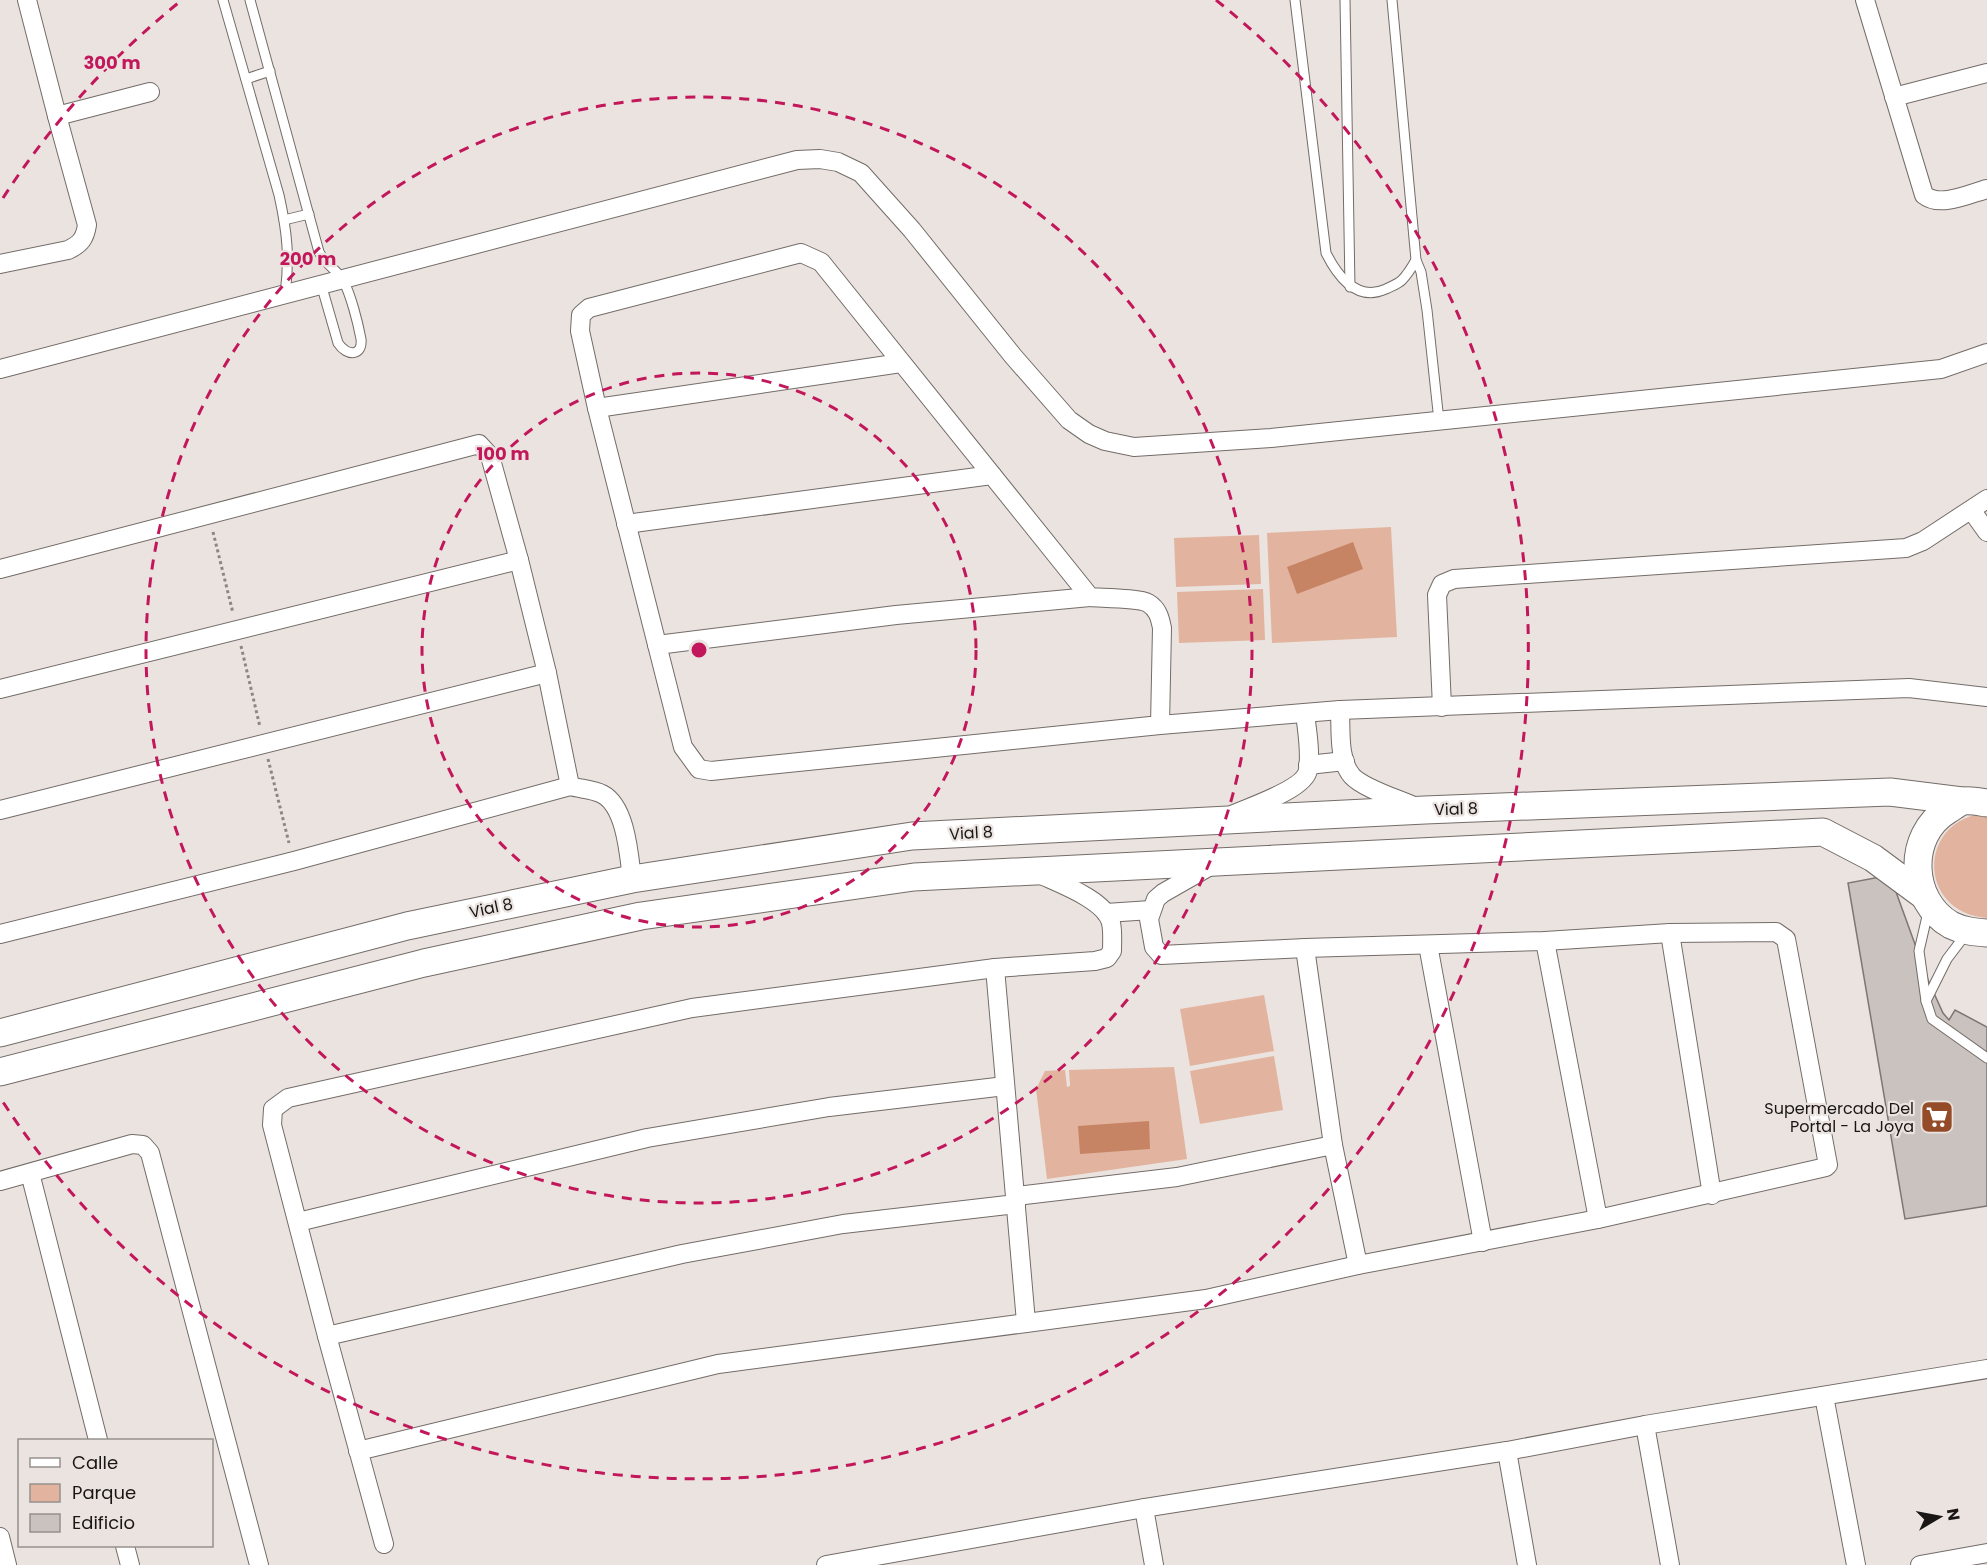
<svg xmlns="http://www.w3.org/2000/svg" width="1987" height="1565" font-family="Poppins,sans-serif">
	<style>
		.green { fill: #e2b49f }
		.water { fill: #c78464 }
		.building { fill: #cac2be; stroke: #7e7673; stroke-width: 1.5 }
		.lines { fill: none; stroke-linecap: round; stroke-linejoin: round }
		.service-casing { stroke: #736c68; stroke-width: 11 }
		.minor-casing { stroke: #736c68; stroke-width: 20 }
		.primary-casing { stroke: #736c68; stroke-width: 29 }
		.path { stroke: #8c8784; stroke-width: 3; stroke-dasharray: 3 3; stroke-linecap: butt }
		.service { stroke: #fff; stroke-width: 9 }
		.minor { stroke: #fff; stroke-width: 18 }
		.primary { stroke: #fff; stroke-width: 27 }
		.ring { fill: none; stroke: #c2185b; stroke-width: 3; stroke-dasharray: 10 8 }
		.labels { text-anchor: middle; dominant-baseline: central; stroke-width: 4.5; stroke-linejoin: round; paint-order: stroke }
		.street-label { font-size: 16px; fill: #191615; stroke: #ebe3df }
		.poi-label { font-size: 16px; fill: #191615; stroke: #ebe3df; text-anchor: end }
		.centre { fill: #c2185b; stroke: #ebe3df; stroke-width: 3 }
		.ring-label { font-size: 18px; text-anchor: middle; font-weight: bold; fill: #c2185b; stroke: #ebe3df; stroke-width: 4.5; stroke-linejoin: round; paint-order: stroke }
	</style>
	<rect width="100%" height="100%" fill="#ebe3df"/>
	<g class="green">
		<polygon points="1391,527 1397,637 1272,643 1267,533"/>
		<polygon points="1259,535 1261,584 1176,587 1174,538"/>
		<polygon points="1263,589 1265,640 1179,643 1177,592"/>
		<path d="M1987,813V918C1917,913 1916,819 1987,813Z"/>
		<polygon points="1264,995 1274,1051 1190,1066 1180,1009"/>
		<polygon points="1274,1056 1283,1110 1200,1124 1190,1071"/>
		<polygon points="1174,1067 1187,1159 1047,1179 1036,1089 1045,1071 1065,1070 1067,1087 1070,1086 1069,1070"/>
	</g>
	<g class="water">
		<polygon points="1353,542 1363,569 1297,594 1287,567"/>
		<polygon points="1149,1121 1150,1149 1080,1154 1078,1126"/>
	</g>
	<polygon class="building" points="1880,877 1896,892 1928,980 1943,1013 1949,1020 1955,1010 1987,1027 1987,1206 1905,1219 1848,883"/>
	<g class="lines">
		<g class="service-casing">
			<g id="service">
				<path d="M223,0L279,195C287,231 290,258 285,294"/>
				<path d="M250,0L319,252C326,265 338,271 343,280C351,295 358,323 361,339C363,356 347,357 338,343L321,284"/>
				<path d="M1295,0L1326,253C1338,277 1357,302 1386,289C1392,286 1398,284 1402,280C1408,274 1412,267 1416,260"/>
				<polyline points="1345,0 1350,287"/>
				<polyline points="1392,0 1416,260 1421,272 1427,310 1439,421"/>
				<polyline points="246,79 270,71"/>
				<polyline points="284,220 309,214"/>
				<polyline points="1928,912 1919,951 1926,1001 1932,1019 1987,1058"/>
				<polyline points="1926,1001 1947,959 1966,934"/>
			</g>
		</g>
		<g class="minor-casing">
			<g id="minor">
				<polyline points="27,0 57,116 150,92"/>
				<path d="M1865,0L1924,195C1940,208 1969,194 1987,189"/>
				<polyline points="1894,97 1987,73"/>
				<path d="M0,264L68,250C81,244 85,238 87,225L57,116"/>
				<polyline points="0,369 797,160 820,159 838,162 861,173 912,230 1013,356 1069,420 1089,434 1105,441 1134,447 1271,438 1941,369 1987,353"/>
				<polyline points="597,408 901,363"/>
				<polyline points="1972,511 1987,532"/>
				<polyline points="626,524 992,475"/>
				<polyline points="0,569 479,444 490,456 519,560 547,673 570,786"/>
				<polyline points="657,645 896,615 1090,597"/>
				<polyline points="0,689 519,560"/>
				<polyline points="1442,707 1437,595 1442,584 1454,579 1906,548 1923,541 1987,499"/>
				<path d="M1340,710C1341,730 1338,760 1352,776C1364,789 1399,799 1416,807"/>
				<path d="M1160,725L1162,628C1160,618 1158,609 1148,603C1140,598 1102,598 1090,597L821,262L801,253L589,308L581,315L580,331L597,408L683,747L699,769L711,771L1160,725L1340,710L1909,688L1987,697"/>
				<polyline points="1308,765 1345,761"/>
				<polyline points="0,810 547,673"/>
				<path d="M1234,814C1252,806 1305,789 1308,770C1311,752 1307,731 1305,713"/>
				<polyline points="1106,913 1151,910"/>
				<polyline points="1670,933 1712,1195"/>
				<path d="M0,934L294,861L570,786C580,789 593,789 602,794C626,806 629,855 632,879"/>
				<polyline points="1545,941 1598,1219"/>
				<polyline points="1428,945 1483,1242"/>
				<polyline points="1305,948 1333,1145 1358,1265"/>
				<polyline points="995,968 1026,1322"/>
				<polyline points="30,1173 98,1440"/>
				<polyline points="0,1181 132,1144 143,1145 150,1153 259,1565"/>
				<polyline points="1016,1196 1177,1177 1333,1145"/>
				<polyline points="298,1222 647,1138 829,1107 1005,1086"/>
				<polyline points="327,1336 682,1254 843,1224 1016,1204"/>
				<polyline points="1824,1396 1856,1565"/>
				<polyline points="1645,1425 1670,1565"/>
				<polyline points="358,1451 718,1364 1206,1299 1358,1265 1598,1219 1826,1167 1828,1165 1786,939 1776,932 1670,933 1545,941 1305,948 1161,955 1154,947 1149,919 1156,899 1163,893 1212,865"/>
				<polyline points="1507,1451 1527,1565"/>
				<polyline points="1144,1508 1154,1565"/>
				<polyline points="0,1537 7,1565"/>
				<path d="M384,1544L327,1336L272,1125L273,1109L288,1098L692,1008L995,968L1095,961L1107,958L1112,951C1112,942 1113,932 1111,923C1106,900 1058,883 1039,874"/>
				<polyline points="125,1546 130,1565"/>
				<polyline points="826,1565 1144,1508 1507,1451 1645,1425 1987,1369"/>
				<polyline points="1920,1565 1987,1553"/>
			</g>
		</g>
		<g class="primary-casing">
			<g id="primary">
				<path d="M1987,803C1980,802 1971,800 1964,801C1959,802 1953,807 1948,810C1906,835 1909,901 1951,925C1963,931 1974,932 1987,933"/>
				<polyline points="0,1033 407,926 632,879 912,836 1425,810 1890,792 1962,801"/>
				<polyline points="0,1072 424,963 641,916 914,877 1823,832 1873,858 1923,895"/>
			</g>
		</g>
		<g class="path">
			<polyline points="213,532 233,613"/>
			<polyline points="241,646 260,727"/>
			<polyline points="268,759 289,843"/>
		</g>
		<use href="#service" class="service"/>
		<use href="#minor" class="minor"/>
		<use href="#primary" class="primary"/>
	</g>
	<g class="ring">
		<circle cx="699" cy="650" r="277"/>
		<circle cx="699" cy="650" r="553"/>
		<path d="M3 198A830 830 0 0 1 182 0M1216 0A830 830 0 1 1 3 1102"/>
	</g>
	<defs>
		<g id="supermarket-square" transform="scale(1.725)"><rect x="-9" y="-9" width="18" height="18" rx="4" fill="#944c28" stroke="#ebe3df"/><path d="M-6-5.5h2.5l.6 2H6L4.5 2H-2.5L-4.4-4H-6ZM-1.5 3.2a1.3 1.3 0 1 0 .1 0ZM3 3.2a1.3 1.3 0 1 0 .1 0Z" fill="#fff"/></g>
	</defs>
	<g fill-rule="evenodd">
		<use href="#supermarket-square" x="1937" y="1117"/>
	</g>
	<g class="labels">
		<g class="street-label">
			<text transform="translate(1456 809) rotate(-2)">Vial 8</text>
			<text transform="translate(971 833) rotate(-3)">Vial 8</text>
			<text transform="translate(491 908) rotate(-12)">Vial 8</text>
		</g>
		<g class="poi-label">
			<text x="1914" y="1108">Supermercado Del<tspan x="1914" dy="18">Portal - La Joya</tspan></text>
		</g>
	</g>
	<circle cx="699" cy="650" r="9" class="centre"/>
	<g class="ring-label">
		<text x="112" y="69">300 m</text>
		<text x="308" y="265">200 m</text>
		<text x="503" y="460">100 m</text>
	</g>
	<rect x="18" y="1439" width="195" height="108" fill="#ebe3df" stroke="#97918e" stroke-width="1.5"/>
	<rect x="30" y="1458" width="30" height="9" fill="#ffffff" stroke="#97918e" stroke-width="1.5"/>
	<text x="72" y="1469" font-size="18" fill="#191615">Calle</text>
	<rect x="30" y="1484" width="30" height="18" fill="#e2b49f" stroke="#97918e" stroke-width="1.5"/>
	<text x="72" y="1499" font-size="18" fill="#191615">Parque</text>
	<rect x="30" y="1514" width="30" height="18" fill="#cac2be" stroke="#97918e" stroke-width="1.5"/>
	<text x="72" y="1529" font-size="18" fill="#191615">Edificio</text>
	<g transform="translate(1939 1517) rotate(80)" stroke="#ebe3df" stroke-width="4.5" paint-order="stroke">
	<path d="M0-4.5L10 22L0 15L-10 22Z" fill="#191615"/>
	<text y="-9" font-size="16" font-weight="bold" text-anchor="middle" fill="#191615">N</text>
	</g>
</svg>
